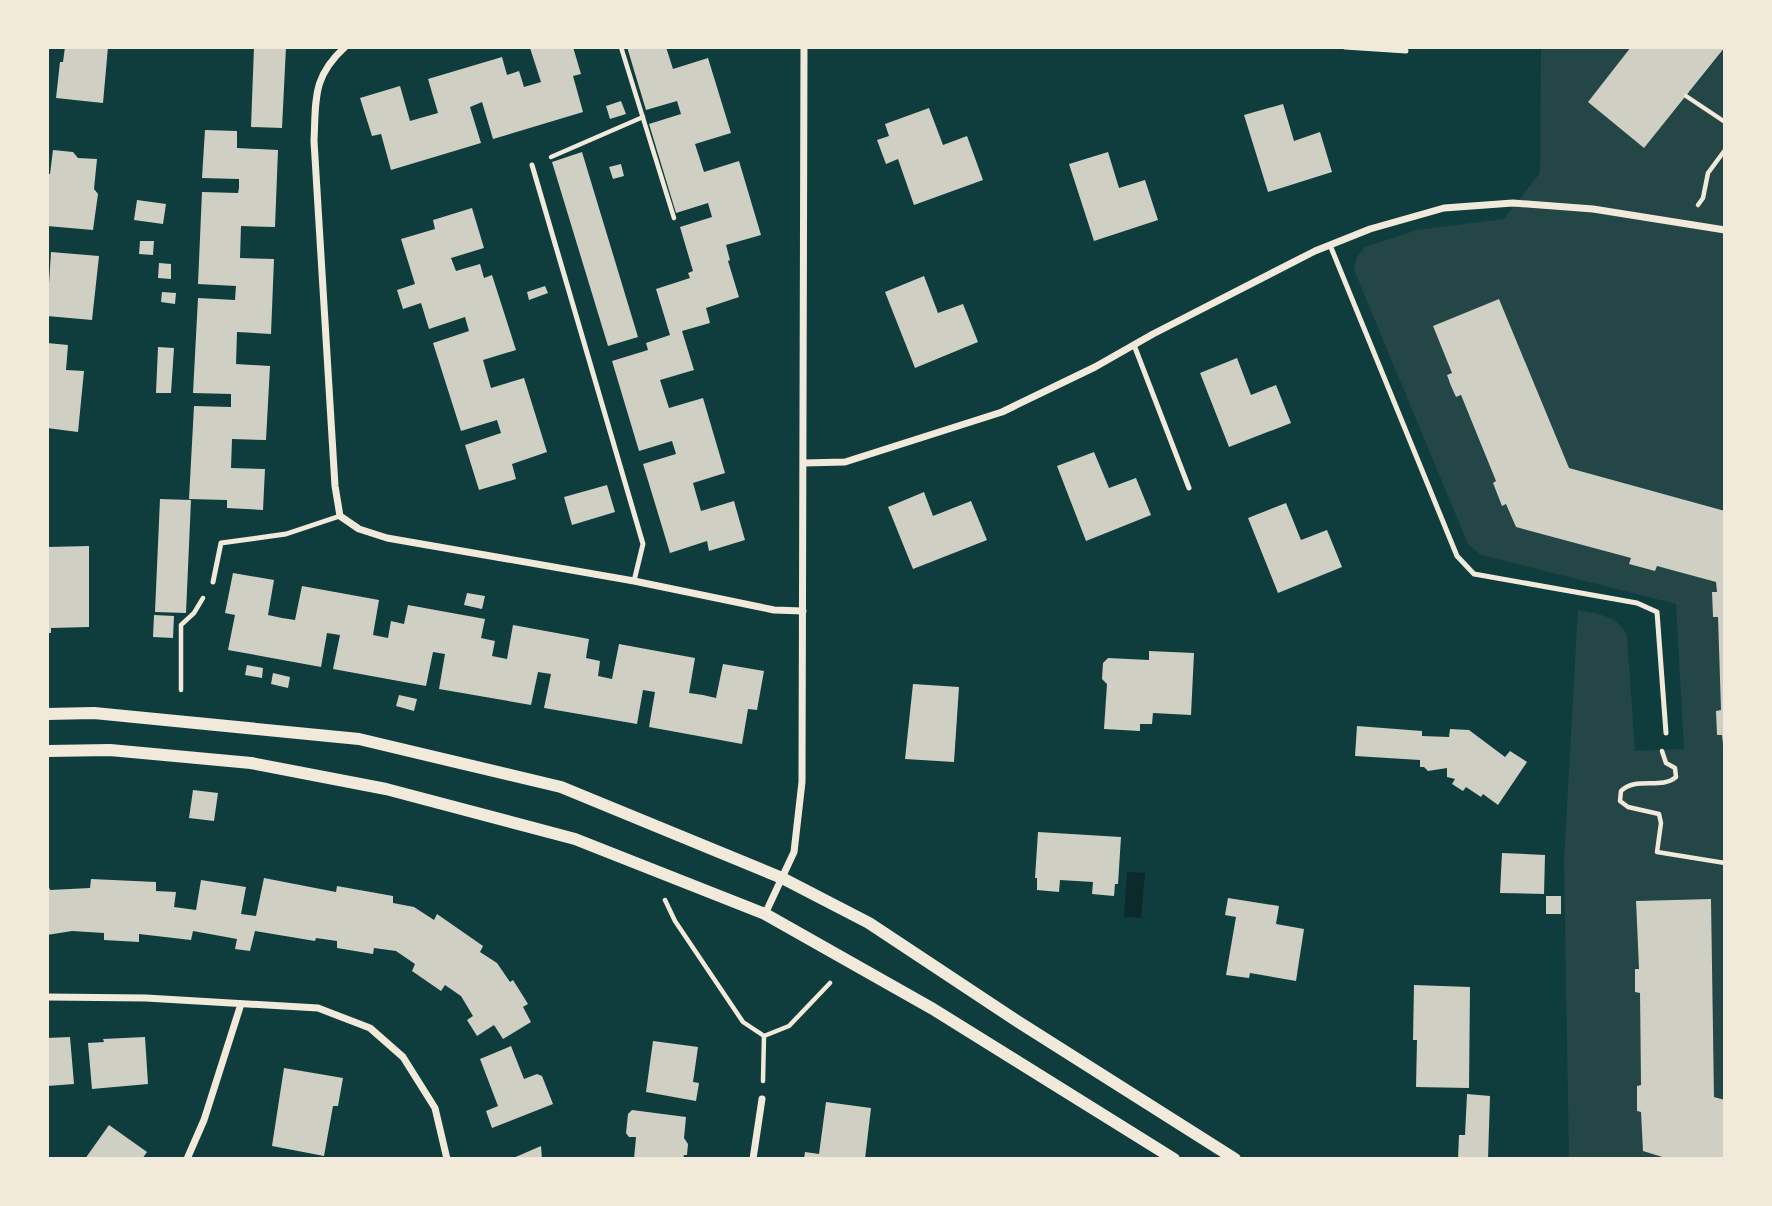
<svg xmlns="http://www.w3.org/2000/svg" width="1772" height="1206" font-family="'Playfair Display',serif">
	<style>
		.green { fill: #244646 }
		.water { fill: #0a2a2b }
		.building { fill: #cfcfc3 }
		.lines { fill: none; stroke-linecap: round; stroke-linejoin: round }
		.path { stroke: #f1e9da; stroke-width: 4.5 }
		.service { stroke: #f1e9da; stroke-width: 5 }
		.minor { stroke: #f1e9da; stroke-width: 7 }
		.tertiary { stroke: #f1e9da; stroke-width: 12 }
	</style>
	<rect width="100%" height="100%" fill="#0f3d3e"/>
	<path class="green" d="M1541,47H1631L1588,102L1644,148L1725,49V511L1569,468L1499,299L1433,326L1452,373L1451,386L1456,397L1461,395L1496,481L1493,484L1502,505L1506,504L1516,527L1631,558L1629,564L1657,566L1716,582L1717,592L1712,593L1713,617H1718L1721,710L1716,711L1717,734L1722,735L1725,785V1100L1714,1097L1711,899L1636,901L1639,969H1635V992L1640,993L1641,1085L1637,1086V1111L1641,1112L1669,1159H1569L1564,862L1578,610C1597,614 1618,615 1627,636L1635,751L1684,749L1676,604L1481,555L1468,544L1354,270L1357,257L1365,247L1417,230L1504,219L1540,173Z"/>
	<polygon class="water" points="1127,872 1145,873 1141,918 1124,917"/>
	<g class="building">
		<polygon points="65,47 108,47 103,103 56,98 60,62 63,62"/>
		<polygon points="254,47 286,47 282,128 251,127"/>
		<polygon points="573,47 581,74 573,76 583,112 493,139 482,102 470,107 481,143 391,170 381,134 372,136 360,98 400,86 410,121 438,113 428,79 502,57 507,75 519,71 524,87 541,82 530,48"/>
		<polygon points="627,47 666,47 673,69 708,58 731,133 695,144 704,172 739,161 761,235 726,245 730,260 728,261 739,297 706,308 710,323 682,331 694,370 660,380 669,408 703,398 725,473 693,483 701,511 734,501 745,540 709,551 707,541 670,553 643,464 676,454 672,441 639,451 612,361 648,350 646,343 670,335 656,289 690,278 688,273 693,271 680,227 712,217 708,203 676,213 649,124 681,114 677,101 646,110"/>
		<polygon points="1631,47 1725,47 1644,148 1588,102"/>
		<polygon points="621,101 626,114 610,119 606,106"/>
		<polygon points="1283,104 1294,141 1320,132 1332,172 1268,192 1244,115"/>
		<polygon points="929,108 943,145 967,136 983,180 914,205 898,159 886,164 877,140 889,136 885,124"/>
		<polygon points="205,130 237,131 237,148 278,150 275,227 241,226 240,258 274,259 271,334 237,332 236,364 270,366 266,440 232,439 231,468 265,469 263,510 227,508 227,500 189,499 194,406 231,407 231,394 193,393 198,298 235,300 236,286 198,284 202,192 238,193 239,188 239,179 202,178"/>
		<polygon points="53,150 73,152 78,158 97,159 94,189 98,194 93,230 47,226 47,174 50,174"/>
		<polygon points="582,152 638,337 608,346 552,162"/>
		<polygon points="1108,152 1119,188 1145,180 1158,220 1094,241 1069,164"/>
		<polygon points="621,164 624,176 613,179 609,167"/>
		<polygon points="137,200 166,204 163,224 134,220"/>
		<polygon points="472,208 484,248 451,258 456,271 480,264 484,278 492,275 516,350 483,360 491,388 524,378 547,452 512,464 516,479 479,490 465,445 501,433 497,420 461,431 433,343 469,331 465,317 429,329 421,303 403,309 397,290 415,284 401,239 435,229 433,220"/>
		<polygon points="140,241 154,241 153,255 139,254"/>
		<polygon points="51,252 99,256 92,320 47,316"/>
		<polygon points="159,263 171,264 171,279 158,278"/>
		<polygon points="924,276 938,313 963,304 978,342 915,368 885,292"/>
		<polygon points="545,286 548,293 529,300 527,292"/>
		<polygon points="162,292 176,293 175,304 161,302"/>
		<polygon points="1499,299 1569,468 1725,511 1725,744 1723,744 1722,735 1717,735 1716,711 1721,710 1718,617 1713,617 1712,592 1717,592 1716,582 1657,566 1655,571 1629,564 1631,558 1516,527 1506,504 1502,506 1493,483 1496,481 1461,395 1456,397 1451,386 1447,375 1452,373 1433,326"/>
		<polygon points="47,343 68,345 66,370 84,371 78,432 47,428"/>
		<polygon points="158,347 174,348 171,393 156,393"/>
		<polygon points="1237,358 1251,395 1276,385 1291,423 1229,447 1200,373"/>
		<polygon points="1094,452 1109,488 1136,478 1151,515 1086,541 1057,466"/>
		<polygon points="607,485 615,512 572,525 564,497"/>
		<polygon points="924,492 933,516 971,501 987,540 913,569 888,507"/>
		<polygon points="160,499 191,500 186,613 155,612"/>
		<polygon points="1286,503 1301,540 1327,530 1342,567 1278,593 1248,518"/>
		<polygon points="89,546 89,627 51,628 51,633 47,633 47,547"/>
		<polygon points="233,573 274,580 268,615 282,618 295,620 302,586 379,600 373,635 388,638 391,621 404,624 408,605 485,619 481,638 495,641 492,656 507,659 513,625 589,639 586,658 600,661 598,676 612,679 619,644 695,658 689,693 703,695 716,698 723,664 764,671 757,710 748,709 742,744 649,727 655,692 643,690 637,724 544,708 551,674 538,672 531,705 439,689 445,654 433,652 426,686 333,669 340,635 327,633 321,667 228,650 235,615 225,613"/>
		<polygon points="467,593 485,596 482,609 464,605"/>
		<polygon points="154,615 174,616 173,638 153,637"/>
		<polygon points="1149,651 1194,653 1191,715 1153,713 1152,724 1140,724 1140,731 1104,729 1107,684 1102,679 1103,663 1108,658 1149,660"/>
		<polygon points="247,665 263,668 262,678 245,675"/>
		<polygon points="273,673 290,677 288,688 271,684"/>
		<polygon points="913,684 959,687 954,762 905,759"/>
		<polygon points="399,695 417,699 414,711 396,706"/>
		<polygon points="1357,726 1422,731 1422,736 1449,737 1450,729 1469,730 1505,757 1510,751 1527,762 1498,805 1483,794 1481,797 1466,787 1463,791 1452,784 1455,779 1447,777 1447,768 1428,771 1424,767 1420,767 1420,760 1355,756"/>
		<polygon points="193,790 218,793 214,821 189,818"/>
		<polygon points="1038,832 1121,837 1118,884 1115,884 1114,896 1092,894 1093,882 1060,880 1059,892 1037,890 1037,878 1035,878"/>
		<polygon points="1502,853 1545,855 1544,894 1500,893"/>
		<polygon points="264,878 336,892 337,886 393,896 393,903 414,907 434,920 437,914 483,946 480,952 497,963 510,982 513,980 528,1004 523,1007 531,1022 503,1039 494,1025 477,1036 467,1020 473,1016 461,996 445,985 441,991 412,971 415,964 396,951 374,948 373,954 337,948 337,941 316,938 315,941 255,931 250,951 235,949 237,939 193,931 191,940 139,934 139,942 104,940 104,933 72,931 47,935 47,882 50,890 90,888 91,879 156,882 156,891 176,892 174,907 196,910 201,880 246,887 241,914 256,916"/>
		<rect x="1546" y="896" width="15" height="18"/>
		<polygon points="1228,898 1279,906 1276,924 1304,929 1296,981 1250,973 1249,978 1226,975 1236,917 1225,915"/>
		<polygon points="1711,899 1714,1097 1725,1100 1725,1159 1669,1159 1643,1151 1641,1112 1637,1111 1637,1086 1641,1085 1640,993 1635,992 1635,969 1639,969 1636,901"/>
		<polygon points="1414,985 1470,987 1469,1088 1416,1087 1417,1040 1413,1040"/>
		<polygon points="70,1037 74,1084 47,1086 47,1038"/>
		<polygon points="145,1037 148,1084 92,1089 88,1043 104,1042 103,1039"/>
		<polygon points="653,1041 698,1047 693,1082 699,1083 696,1101 646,1092"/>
		<polygon points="511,1046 524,1079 537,1074 542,1076 553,1104 492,1128 486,1111 498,1106 480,1059"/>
		<polygon points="284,1068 343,1078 338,1106 333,1106 324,1156 272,1146"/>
		<polygon points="1467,1094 1490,1096 1488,1159 1458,1159 1459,1135 1465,1135"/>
		<polygon points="826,1102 871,1108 865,1159 804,1159 805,1152 819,1154"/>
		<polygon points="632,1110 686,1117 684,1138 688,1144 687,1155 684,1155 683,1159 634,1159 636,1137 629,1137 626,1133 628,1114"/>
		<polygon points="109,1125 147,1152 142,1159 85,1159"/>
		<polygon points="541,1146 542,1159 511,1159"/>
	</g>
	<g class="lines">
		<g class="path">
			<polyline points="621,47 674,218"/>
			<polyline points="1686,96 1725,122"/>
			<polyline points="551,157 643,117"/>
			<polyline points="1698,205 1703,198 1708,173 1725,150"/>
			<polyline points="181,690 181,625 194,613 203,598"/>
			<path d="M1662,751L1666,763L1675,768L1676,777C1661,790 1636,776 1621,791L1620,801L1628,807L1659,814L1661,823L1657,852L1725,863"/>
			<polyline points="665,900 675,921 743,1022 764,1036"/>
			<polyline points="763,1081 764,1036 789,1026 830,983"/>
		</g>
		<g class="service">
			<polyline points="1345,47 1406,51"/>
			<polyline points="532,165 643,544 634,581"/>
			<polyline points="1330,245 1457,556 1474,574 1637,603 1657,612 1666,733"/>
			<polyline points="1134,345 1189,488"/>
			<polyline points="213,582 221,543 286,534 340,516"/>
		</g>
		<g class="minor">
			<path d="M345,47C312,77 316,99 314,141L335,486L340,516L359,529L387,538L634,581L774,610L803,611"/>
			<polyline points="804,463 845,462 1002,412 1095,367 1153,334 1315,251 1370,229 1444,208 1513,203 1593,209 1725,230"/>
			<polyline points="765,914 794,852 802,782 804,47"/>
			<polyline points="47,997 146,998 318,1008 370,1028 403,1057 435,1108 447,1159"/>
			<polyline points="187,1159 204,1120 241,1004"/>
			<polyline points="753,1159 762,1099"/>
		</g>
		<g class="tertiary">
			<polyline points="47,714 94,713 359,739 561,787 782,878 869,923 1017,1021 1235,1159"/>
			<polyline points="47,751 110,750 251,763 386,789 575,839 765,914 933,1009 1174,1159"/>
		</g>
	</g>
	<rect width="1772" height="1206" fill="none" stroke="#f1e9da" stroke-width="98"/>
</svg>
